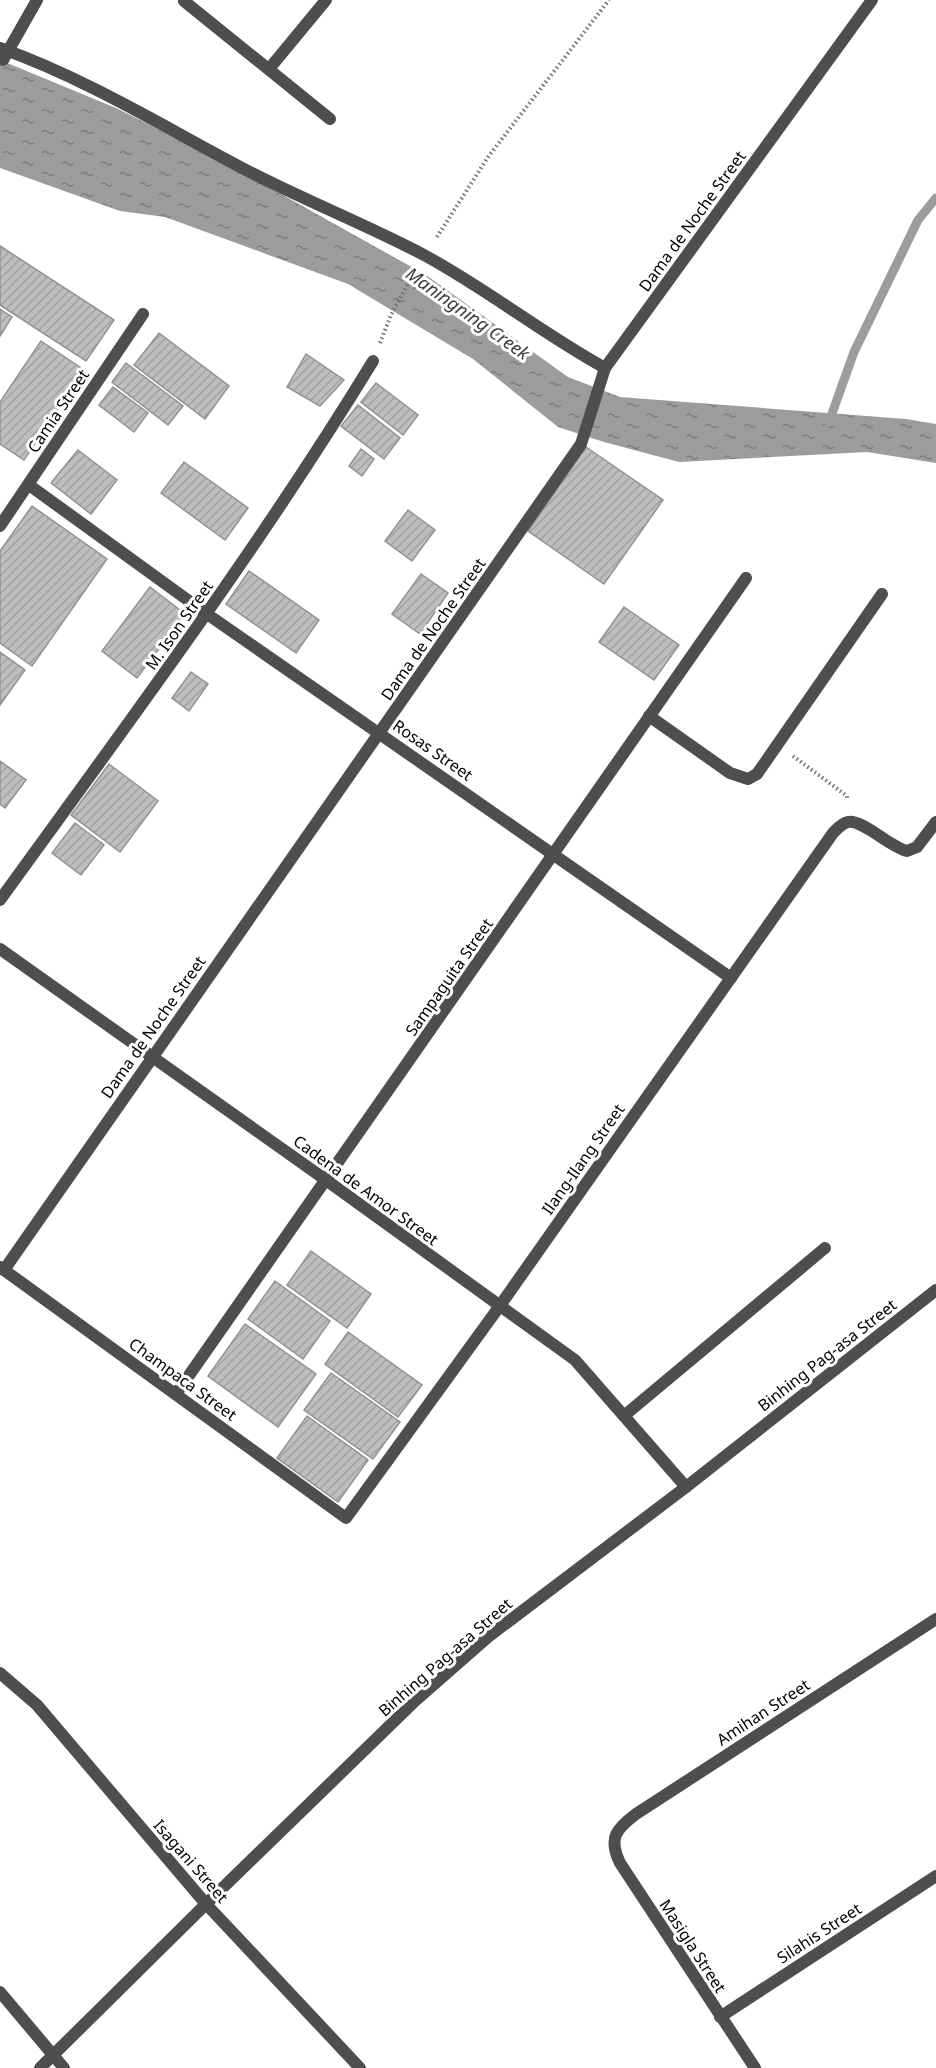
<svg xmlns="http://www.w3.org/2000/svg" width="936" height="2068" font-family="'Noto Sans',sans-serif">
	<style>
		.water { fill: url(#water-ripples) }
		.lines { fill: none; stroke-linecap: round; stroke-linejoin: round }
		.stream { stroke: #9c9c9c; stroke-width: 9 }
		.building { fill: url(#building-hatch); stroke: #929292; stroke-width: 1.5 }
		.path { stroke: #707070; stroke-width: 4; stroke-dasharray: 1.5 3; stroke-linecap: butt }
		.street { stroke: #4e4e4e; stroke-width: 12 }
		.labels { text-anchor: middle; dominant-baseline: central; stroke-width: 6; stroke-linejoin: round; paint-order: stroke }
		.street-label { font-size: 16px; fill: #000; stroke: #fff }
		.water-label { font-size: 18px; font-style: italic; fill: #3d3d3d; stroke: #fff }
	</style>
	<defs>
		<pattern id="water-ripples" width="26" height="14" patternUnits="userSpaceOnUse" patternTransform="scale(1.5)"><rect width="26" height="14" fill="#9c9c9c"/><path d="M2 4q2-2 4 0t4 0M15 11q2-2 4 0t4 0" fill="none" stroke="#7d7d7d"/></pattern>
		<pattern id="building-hatch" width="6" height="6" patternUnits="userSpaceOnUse" patternTransform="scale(1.5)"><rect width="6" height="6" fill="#bebebe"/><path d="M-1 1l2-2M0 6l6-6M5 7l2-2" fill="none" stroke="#a2a2a2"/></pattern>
	</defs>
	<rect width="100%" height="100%" fill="#fff"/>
	<polygon class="water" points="0,60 116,108 209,154 426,275 568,377 620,397 906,419 936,424 936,463 867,452 679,462 604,442 558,427 473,359 348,284 165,217 120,211 0,168"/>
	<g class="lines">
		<polyline class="stream" points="829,422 854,352 918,220 936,198"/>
	</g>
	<g class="building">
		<polygon points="0,246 114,320 86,361 0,305"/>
		<polygon points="0,309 12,317 0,336"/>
		<polygon points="159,333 229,386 205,419 134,365"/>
		<polygon points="41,341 84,370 24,460 0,444 0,402"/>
		<polygon points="306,354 344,380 320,406 287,387"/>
		<polygon points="126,363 183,406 168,425 112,382"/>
		<polygon points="376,383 418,415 403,435 361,402"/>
		<polygon points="113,387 148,413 134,432 99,405"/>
		<polygon points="358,405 400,438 384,459 341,426"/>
		<polygon points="586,447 663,500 604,584 528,531"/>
		<polygon points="361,449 374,459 362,476 349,466"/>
		<polygon points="78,450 117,480 91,514 51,483"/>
		<polygon points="184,462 248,508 225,540 161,493"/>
		<polygon points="32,506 107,559 32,666 0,643 0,551"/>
		<polygon points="408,510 435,530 412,561 385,541"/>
		<polygon points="249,571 319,620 296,653 226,604"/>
		<polygon points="421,574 448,593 420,634 392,614"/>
		<polygon points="150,587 185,614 137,678 102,651"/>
		<polygon points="624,607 679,645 654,680 599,642"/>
		<polygon points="0,652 25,670 0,705"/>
		<polygon points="191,672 208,684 189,711 172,698"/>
		<polygon points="0,761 26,780 5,808 0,804"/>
		<polygon points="109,764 158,801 120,852 71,815"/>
		<polygon points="75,823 104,845 81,875 52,853"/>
		<polygon points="311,1251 371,1294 347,1328 287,1285"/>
		<polygon points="275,1281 330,1321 303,1359 248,1319"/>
		<polygon points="245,1324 316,1374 278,1427 208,1376"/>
		<polygon points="348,1332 422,1385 398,1417 325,1364"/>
		<polygon points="331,1373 400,1422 373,1459 304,1410"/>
		<polygon points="307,1416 368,1460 338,1502 277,1458"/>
	</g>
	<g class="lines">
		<g class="path">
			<polyline points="437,237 488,157 609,0"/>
			<polyline points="380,343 391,315 413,274"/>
			<polyline points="793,756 847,796 847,800"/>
		</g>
		<g class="street">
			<polyline points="184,1 330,119"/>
			<path d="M0,48C87,79 166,128 248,171C306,201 367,225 424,255C487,289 543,334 605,368"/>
			<polyline points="3,60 37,0"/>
			<polyline points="269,69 326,0"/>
			<polyline points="29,485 207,614 731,978"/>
			<polyline points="0,526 143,314"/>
			<polyline points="649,716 730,773 748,779 757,774 882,594"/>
			<path d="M0,900C128,723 259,548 373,361"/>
			<polyline points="0,949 326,1180 575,1360 686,1487"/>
			<path d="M0,1267L346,1518L499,1307L833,833C837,829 842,823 848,822C862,819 890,847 907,851L917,847L936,822"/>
			<polyline points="4,1270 581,444 605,368 872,0"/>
			<polyline points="176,1394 746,578"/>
			<polyline points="625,1415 825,1248"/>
			<polyline points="0,1673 37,1705 206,1904 360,2068"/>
			<polyline points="0,1992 64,2068"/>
			<polyline points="720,2017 936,1876"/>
			<polyline points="40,2068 206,1904 415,1701 488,1637 686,1487 936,1290"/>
			<path d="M755,2068L620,1863C608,1838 616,1829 636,1814L936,1619"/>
		</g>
	</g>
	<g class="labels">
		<g class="street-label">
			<text transform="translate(692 221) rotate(-54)">Dama de Noche Street</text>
			<text transform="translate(58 411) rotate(-56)">Camia Street</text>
			<text transform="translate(179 625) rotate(-55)">M. Ison Street</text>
			<text transform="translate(433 629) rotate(-55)">Dama de Noche Street</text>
			<text transform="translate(433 750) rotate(35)">Rosas Street</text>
			<text transform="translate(449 977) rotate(-55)">Sampaguita Street</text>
			<text transform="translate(153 1027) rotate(-55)">Dama de Noche Street</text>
			<text transform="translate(583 1159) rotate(-55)">Ilang-Ilang Street</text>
			<text transform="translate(366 1190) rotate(36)">Cadena de Amor Street</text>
			<text transform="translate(827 1355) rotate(-38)">Binhing Pag-asa Street</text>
			<text transform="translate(183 1379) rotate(36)">Champaca Street</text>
			<text transform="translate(445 1657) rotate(-41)">Binhing Pag-asa Street</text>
			<text transform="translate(763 1712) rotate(-33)">Amihan Street</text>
			<text transform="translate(191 1861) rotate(49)">Isagani Street</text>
			<text transform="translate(819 1933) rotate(-33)">Silahis Street</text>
			<text transform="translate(693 1946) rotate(57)">Masigla Street</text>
		</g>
		<g class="water-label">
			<text transform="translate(468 313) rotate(35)">Maningning Creek</text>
		</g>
	</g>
</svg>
